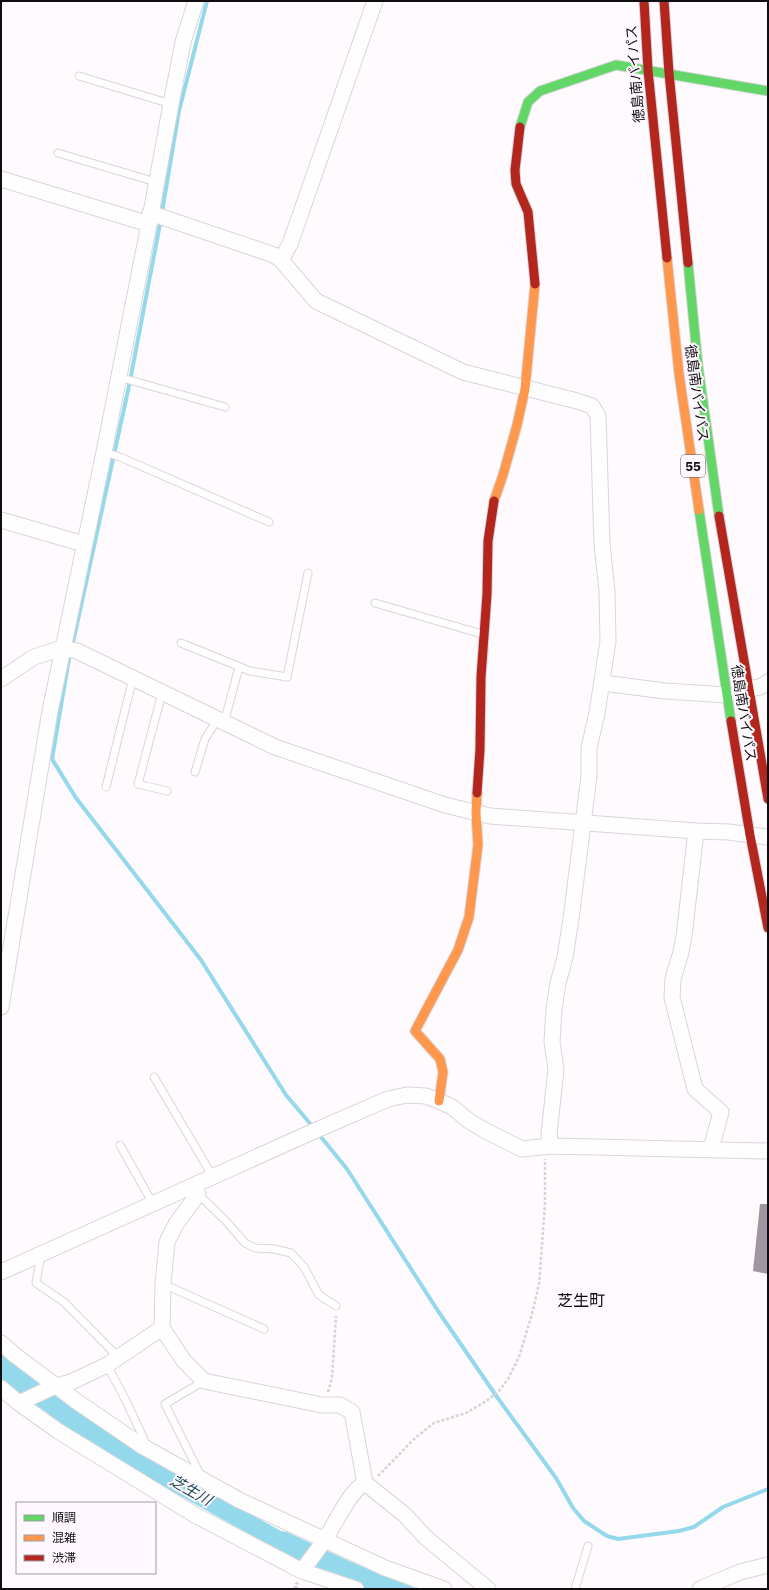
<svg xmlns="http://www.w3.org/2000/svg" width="769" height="1590" font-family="'IBM Plex Sans','Noto Sans JP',sans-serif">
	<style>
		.water { fill: #94d9eb }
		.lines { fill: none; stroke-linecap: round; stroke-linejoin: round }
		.stream { stroke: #94d9eb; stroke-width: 4 }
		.building { fill: #a095a0 }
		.lane-casing { stroke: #d9d5d9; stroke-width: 9 }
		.street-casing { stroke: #d9d5d9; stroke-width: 17 }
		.fast-casing { stroke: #d9d5d9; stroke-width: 11 }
		.slow-casing { stroke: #d9d5d9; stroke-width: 11 }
		.jam-casing { stroke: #d9d5d9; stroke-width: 11 }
		.path { stroke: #d5d4d5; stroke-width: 2.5; stroke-dasharray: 3 2; stroke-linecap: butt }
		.lane { stroke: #fffeff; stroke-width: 7 }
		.street { stroke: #fffeff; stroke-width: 15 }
		.fast { stroke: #63d668; stroke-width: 9 }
		.slow { stroke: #ff974d; stroke-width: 9 }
		.jam { stroke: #b3261e; stroke-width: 9 }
		.labels { text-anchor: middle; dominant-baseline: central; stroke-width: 4; stroke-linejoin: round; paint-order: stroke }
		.shield { fill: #fff9ff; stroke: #585458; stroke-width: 1 }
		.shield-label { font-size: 13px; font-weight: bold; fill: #100d10 }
		.street-label { font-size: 14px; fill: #100d10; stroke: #fff9ff }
		.water-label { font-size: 15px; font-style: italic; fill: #224e59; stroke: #fff9ff }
		.quarter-label { font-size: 16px; fill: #100d10; stroke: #fff9ff }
	</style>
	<rect width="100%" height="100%" fill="#fefafe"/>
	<polygon class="water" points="1,1350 139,1452 281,1531 287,1532 349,1561 417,1589 366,1589 280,1556 265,1543 78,1439 1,1384"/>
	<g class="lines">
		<g class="stream">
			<polyline points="72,647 129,386 160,224 179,111 207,1"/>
			<polyline points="70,653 52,759 76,798 201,960 286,1095 313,1127"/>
			<polyline points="317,1132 347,1169 438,1311 497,1397 556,1478 573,1508 584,1521 607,1536 618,1539 679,1531 694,1527 723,1507 768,1489"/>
		</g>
	</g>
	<polygon class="building" points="760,1204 768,1204 768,1274 753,1271"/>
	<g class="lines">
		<g class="lane-casing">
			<g id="lane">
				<polyline points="79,76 171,104"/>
				<polyline points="58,153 156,182"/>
				<polyline points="119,377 225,407"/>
				<polyline points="104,452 120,457 269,522"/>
				<polyline points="375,603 482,634"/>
				<polyline points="181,643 250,671 287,677 308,573"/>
				<polyline points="162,693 138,784 167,791"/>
				<polyline points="224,723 239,667"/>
				<polyline points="195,772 205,739 217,720"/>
				<polyline points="106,787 133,678"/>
				<polyline points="154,1077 213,1177"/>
				<polyline points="120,1145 153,1204"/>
				<polyline points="198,1194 225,1220 245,1243 255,1248 274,1249 291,1253 304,1267 319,1295 336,1306"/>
				<polyline points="41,1255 36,1283 64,1302 119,1358"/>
				<polyline points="163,1284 264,1329"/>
				<polyline points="107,1365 125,1399 144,1439 142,1446"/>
				<polyline points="197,1476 198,1470 165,1404 204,1381"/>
				<polyline points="575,1589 588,1546"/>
			</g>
		</g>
		<g class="street-casing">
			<g id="street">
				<polyline points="1,179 149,224"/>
				<polyline points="150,213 274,255 281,260 316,301 463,372 577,401 592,406 598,416 602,544 607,591 608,641 597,713 589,748 589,776 571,919 565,957 558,983 554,1009 552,1042 556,1069 549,1134 551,1146"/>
				<polyline points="281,260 290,244 375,1"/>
				<polyline points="1,520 84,544"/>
				<polyline points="1,679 34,657 62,648 77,651 275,747 445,805 490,816 696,831 729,832 750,835 768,837"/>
				<polyline points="603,683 665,691 727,695"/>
				<polyline points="748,689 760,687 768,682"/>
				<polyline points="696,831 684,937 681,952 673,979 672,997 695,1089 721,1112 711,1149"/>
				<polyline points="1,1007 50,711 104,452 149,224 171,104 183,42 196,1"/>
				<polyline points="194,1186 198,1194 176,1224 167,1242 163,1284 162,1328 184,1361 204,1381 322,1405 340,1405 352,1412 365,1483 405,1515 425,1537 488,1589"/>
				<polyline points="1,1272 312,1132 388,1099 407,1095 426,1096 439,1101 452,1107 469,1121 486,1131 522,1149 551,1146 768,1151"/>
				<path d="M162,1328L107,1365L71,1382L53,1387L19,1403L58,1431L195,1515L302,1571C309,1561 317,1551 324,1541C334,1526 350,1490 365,1483"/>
				<polyline points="1,1343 16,1356 76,1401 142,1446 239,1500 385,1568 444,1589"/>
				<polyline points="1,1388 19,1403"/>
				<polyline points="302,1571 356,1589"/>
				<polyline points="700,1589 740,1572 768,1565"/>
			</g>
		</g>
		<g class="fast-casing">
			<g id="fast">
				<polyline points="520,127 528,102 540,91 616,65 768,91"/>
				<polyline points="688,263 698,366 719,516"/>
				<polyline points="699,510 731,721"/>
			</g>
		</g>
		<g class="slow-casing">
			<g id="slow">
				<polyline points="667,258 679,374 699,510"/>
				<polyline points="494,501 503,475 517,425 525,389 535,284"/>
				<polyline points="439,1101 443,1072 440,1059 415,1031 458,950 469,917 478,845 476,813 477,793"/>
			</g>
		</g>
		<g class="jam-casing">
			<g id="jam">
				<polyline points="644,1 648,70 667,258"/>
				<polyline points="664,1 669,73 688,263"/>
				<polyline points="520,127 515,170 516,184 528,212 535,284"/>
				<polyline points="719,516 768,799"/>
				<polyline points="731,721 750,835 768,928"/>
				<polyline points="477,793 480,749 481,677 487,594 488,541 494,501"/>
			</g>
		</g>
		<g class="path">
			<polyline points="328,1392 332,1378 336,1316"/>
			<polyline points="378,1476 415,1438 434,1423 466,1413 485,1402 499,1391 508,1379 519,1357 532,1314 539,1284 545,1204 545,1159"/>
			<polyline points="294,1589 297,1582"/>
			<polyline points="296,1589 298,1583"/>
		</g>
		<use href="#lane" class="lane"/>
		<use href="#street" class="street"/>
		<use href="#fast" class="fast"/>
		<use href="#slow" class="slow"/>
		<use href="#jam" class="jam"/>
	</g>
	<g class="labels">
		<rect class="shield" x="681" y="455" width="24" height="22" rx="3"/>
		<g class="shield-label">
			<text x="693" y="466">55</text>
		</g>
		<g class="street-label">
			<text transform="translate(635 74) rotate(-95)">徳島南バイパス</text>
			<text transform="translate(697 393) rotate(82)">徳島南バイパス</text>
			<text transform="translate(744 713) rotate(81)">徳島南バイパス</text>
		</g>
		<g class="water-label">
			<text transform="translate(191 1490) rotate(30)">芝生川</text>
		</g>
		<g class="quarter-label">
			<text x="581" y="1300">芝生町</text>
		</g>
	</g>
	<rect width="769" height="1590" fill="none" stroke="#100d10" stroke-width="4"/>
	<rect x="16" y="1502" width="140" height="72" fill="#fff9ff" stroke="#9f9b9f"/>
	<rect x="24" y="1515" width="20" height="6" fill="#63d668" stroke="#9f9b9f"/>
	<text x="52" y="1522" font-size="12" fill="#100d10">順調</text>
	<rect x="24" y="1535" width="20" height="6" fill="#ff974d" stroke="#9f9b9f"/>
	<text x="52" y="1542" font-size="12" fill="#100d10">混雑</text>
	<rect x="24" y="1555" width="20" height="6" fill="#b3261e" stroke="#9f9b9f"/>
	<text x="52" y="1562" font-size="12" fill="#100d10">渋滞</text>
</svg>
